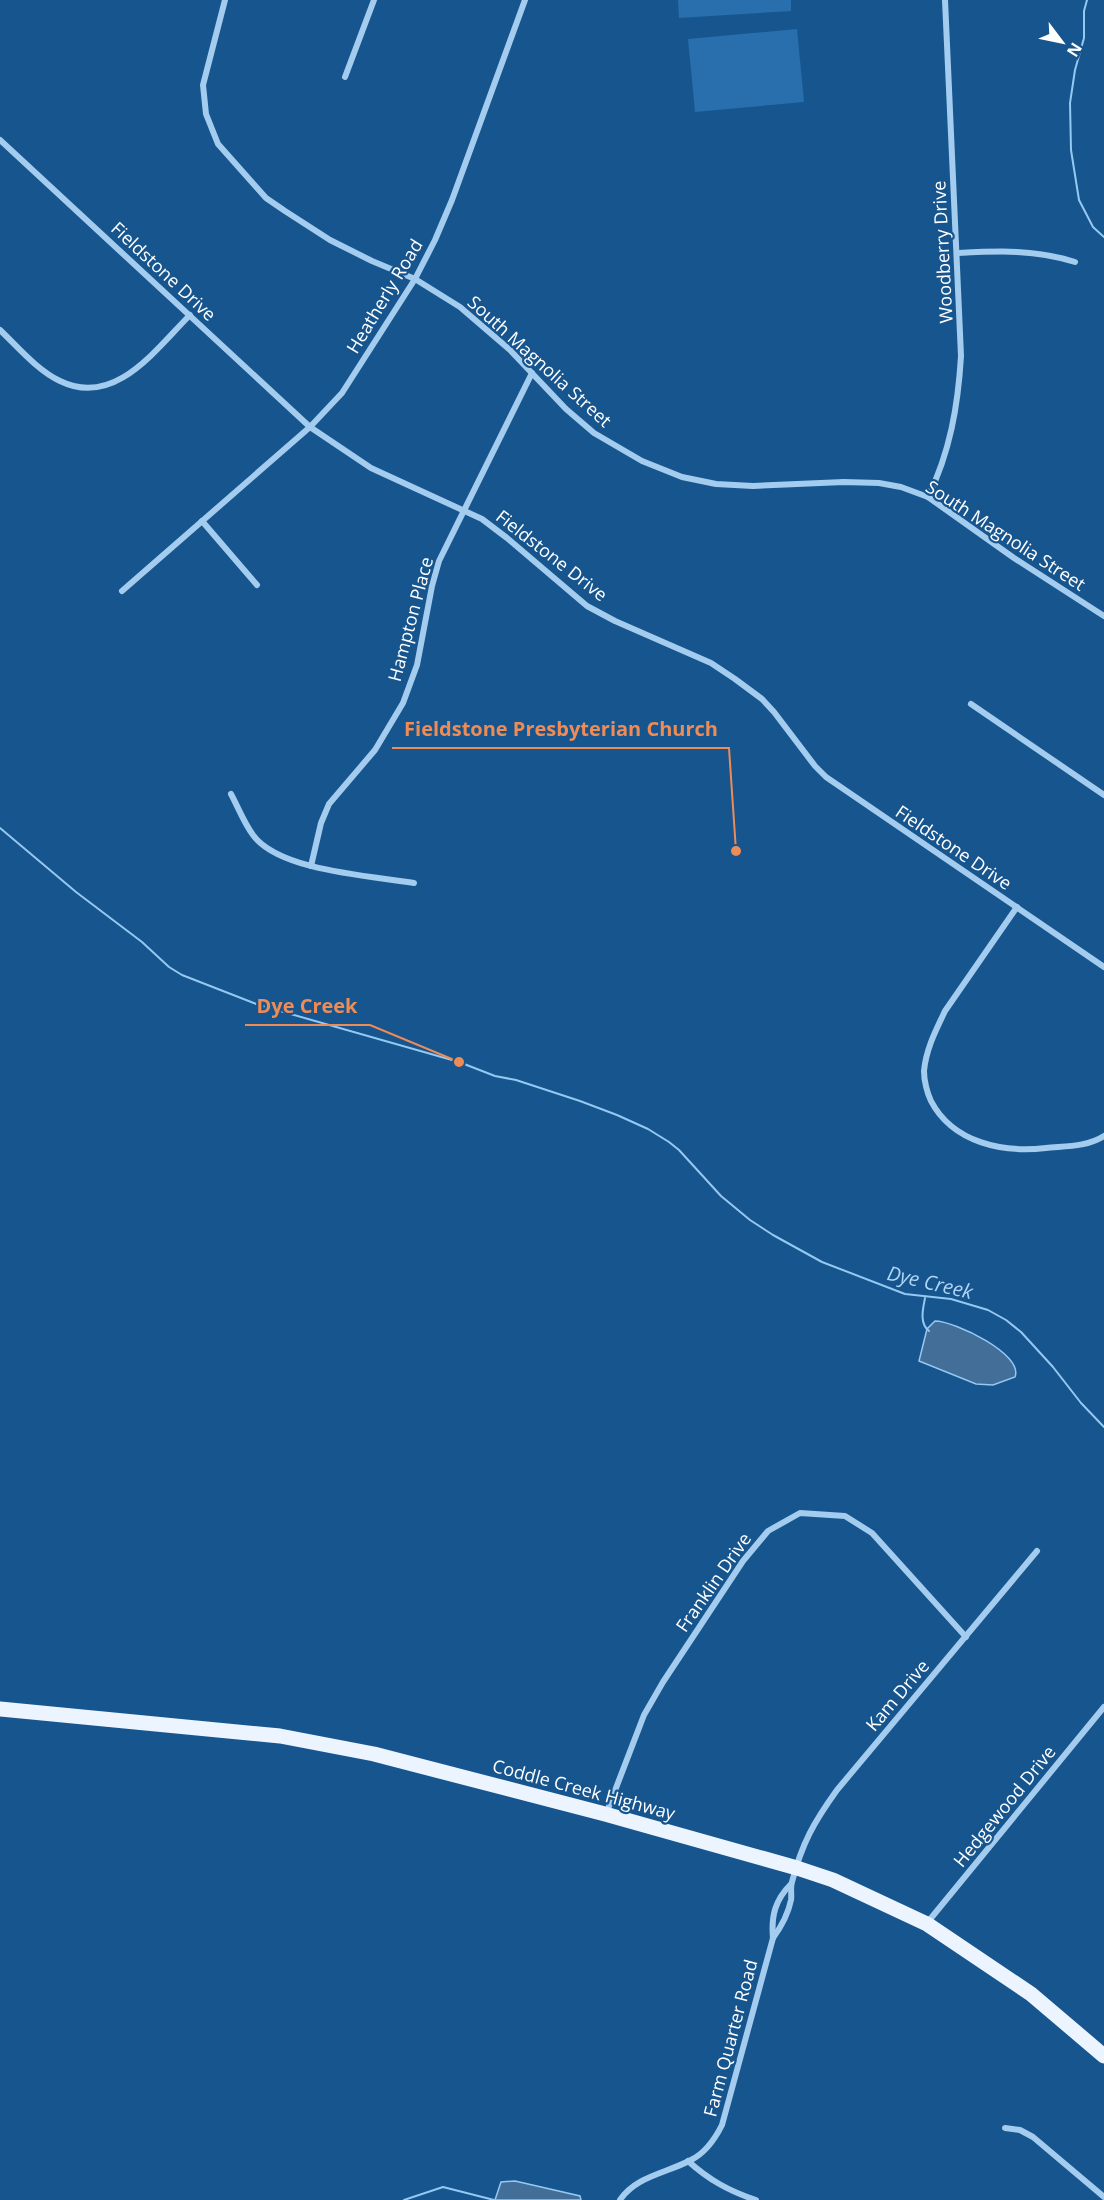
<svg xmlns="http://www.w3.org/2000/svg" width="1104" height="2200" font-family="'Open Sans',sans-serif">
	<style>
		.green { fill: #296fad }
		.water { fill: #426e97; stroke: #95c8f2; stroke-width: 1.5 }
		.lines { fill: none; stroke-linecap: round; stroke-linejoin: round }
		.stream { stroke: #95c8f2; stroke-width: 2 }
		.street { stroke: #a3ccef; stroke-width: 6 }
		.primary { stroke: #ebf4ff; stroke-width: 15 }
		.labels { text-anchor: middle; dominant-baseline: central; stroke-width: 4.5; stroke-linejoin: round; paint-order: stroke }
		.street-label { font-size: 18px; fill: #fff; stroke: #17558e }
		.water-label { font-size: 20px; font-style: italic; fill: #afd5f6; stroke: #17558e }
		.leader { fill: none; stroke: #ef8b55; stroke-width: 2 }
		.callout-dot { fill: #ef8b55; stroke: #17558e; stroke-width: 2 }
		.callout-label { font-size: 20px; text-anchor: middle; font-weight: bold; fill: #ef8b55; stroke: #17558e; stroke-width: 4.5; stroke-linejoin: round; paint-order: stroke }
	</style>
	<rect width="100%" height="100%" fill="#17558e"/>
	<g class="green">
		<polygon points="678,0 791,0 791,11 679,18"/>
		<polygon points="797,29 804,102 695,112 688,39"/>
	</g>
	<g class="water">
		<path d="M935,1321C954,1321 1024,1354 1015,1377L993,1385L976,1384L919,1361L927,1329Z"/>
		<polygon points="515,2181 580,2196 581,2200 495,2200 501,2182"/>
	</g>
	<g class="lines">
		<g class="stream">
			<polyline points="1087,0 1084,11 1084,38 1075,70 1070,103 1071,150 1079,200 1093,227 1104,237"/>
			<polyline points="0,828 76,892 142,942 169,967 182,975 259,1005 459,1062 495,1076 516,1080 580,1101 617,1115 648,1129 669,1142 679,1150 721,1196 750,1220 773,1235 822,1262 905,1294 951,1299 988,1310 1006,1320 1021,1332 1053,1367 1081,1403 1104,1427"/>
			<path d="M925,1298C923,1309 919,1323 929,1331"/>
			<polyline points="404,2200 443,2187 494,2200"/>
		</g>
		<g class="street">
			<polyline points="225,0 203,85 206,114 218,144 266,198 285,211 330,240 372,261 415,279 460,307 510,350 566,409 594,433 642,461 682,477 716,484 753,486 844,482 879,483 901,487 928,497 1014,558 1104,616"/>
			<polyline points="345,77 374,0"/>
			<polyline points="0,140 310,427 371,468 482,519 507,538 587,606 615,621 711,663 735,679 762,699 774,712 815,766 826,777 1104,967"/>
			<path d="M957,253C998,251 1035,249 1075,262"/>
			<path d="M0,330C18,347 37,370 60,381C115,408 156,349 190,315"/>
			<path d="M928,497C950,452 958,406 961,356L945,0"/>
			<polyline points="202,521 257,585"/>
			<polyline points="122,591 310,427 342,393 415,279 435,240 452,200 525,0"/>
			<polyline points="971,704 1104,795"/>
			<path d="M231,794C238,807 244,823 253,835C279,871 372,876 414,883"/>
			<polyline points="311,866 321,823 329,804 375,750 403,703 417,665 432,586 439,561 532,373"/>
			<path d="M1017,907L945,1011C936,1030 926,1049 924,1071C924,1080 927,1093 931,1101C953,1143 1003,1153 1046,1148C1065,1146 1087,1147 1104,1136"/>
			<polyline points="606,1814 644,1715 663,1682 743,1561 768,1531 800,1513 845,1516 872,1533 966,1637"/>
			<polyline points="927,1923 1104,1707"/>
			<path d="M773,1938C781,1927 788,1915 791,1900C792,1894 790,1888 792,1882C802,1843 814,1822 837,1790L1037,1551"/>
			<polyline points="1005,2128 1020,2130 1033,2137 1104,2197"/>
			<path d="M688,2161C709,2180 729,2191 756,2200"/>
			<path d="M620,2200C636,2176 667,2173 691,2160C705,2153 715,2139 722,2125L773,1938C771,1916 775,1900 791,1884"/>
		</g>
		<polyline class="primary" points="0,1709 280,1736 374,1754 605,1814 797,1868 833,1880 927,1924 1031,1994 1104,2056"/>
	</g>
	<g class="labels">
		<g class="street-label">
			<text transform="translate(942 252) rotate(-93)">Woodberry Drive</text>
			<text transform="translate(164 271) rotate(43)">Fieldstone Drive</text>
			<text transform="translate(384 296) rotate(-59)">Heatherly Road</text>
			<text transform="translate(540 361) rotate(42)">South Magnolia Street</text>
			<text transform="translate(1006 535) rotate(33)">South Magnolia Street</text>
			<text transform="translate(552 555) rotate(38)">Fieldstone Drive</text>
			<text transform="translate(410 619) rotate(-75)">Hampton Place</text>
			<text transform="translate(954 847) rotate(34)">Fieldstone Drive</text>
			<text transform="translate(713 1582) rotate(-55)">Franklin Drive</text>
			<text transform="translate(897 1695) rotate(-50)">Kam Drive</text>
			<text transform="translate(584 1789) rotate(15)">Coddle Creek Highway</text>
			<text transform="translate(1004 1806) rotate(-51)">Hedgewood Drive</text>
			<text transform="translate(730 2038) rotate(-75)">Farm Quarter Road</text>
		</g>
		<g class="water-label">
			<text transform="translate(930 1282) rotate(13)">Dye Creek</text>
		</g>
	</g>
	<path class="leader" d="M736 851L729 748H392M459 1062L370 1025H245"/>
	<g class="callout-dot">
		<circle cx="736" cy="851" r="6"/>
		<circle cx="459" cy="1062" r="6"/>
	</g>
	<g class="callout-label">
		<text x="561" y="736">Fieldstone Presbyterian Church</text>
		<text x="307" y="1013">Dye Creek</text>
	</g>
	<g transform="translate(1062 42) rotate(122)" stroke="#17558e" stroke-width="4.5" paint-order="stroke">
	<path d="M0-4.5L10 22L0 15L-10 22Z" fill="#ffffff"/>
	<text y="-9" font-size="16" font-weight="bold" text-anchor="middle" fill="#ffffff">N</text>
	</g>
</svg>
